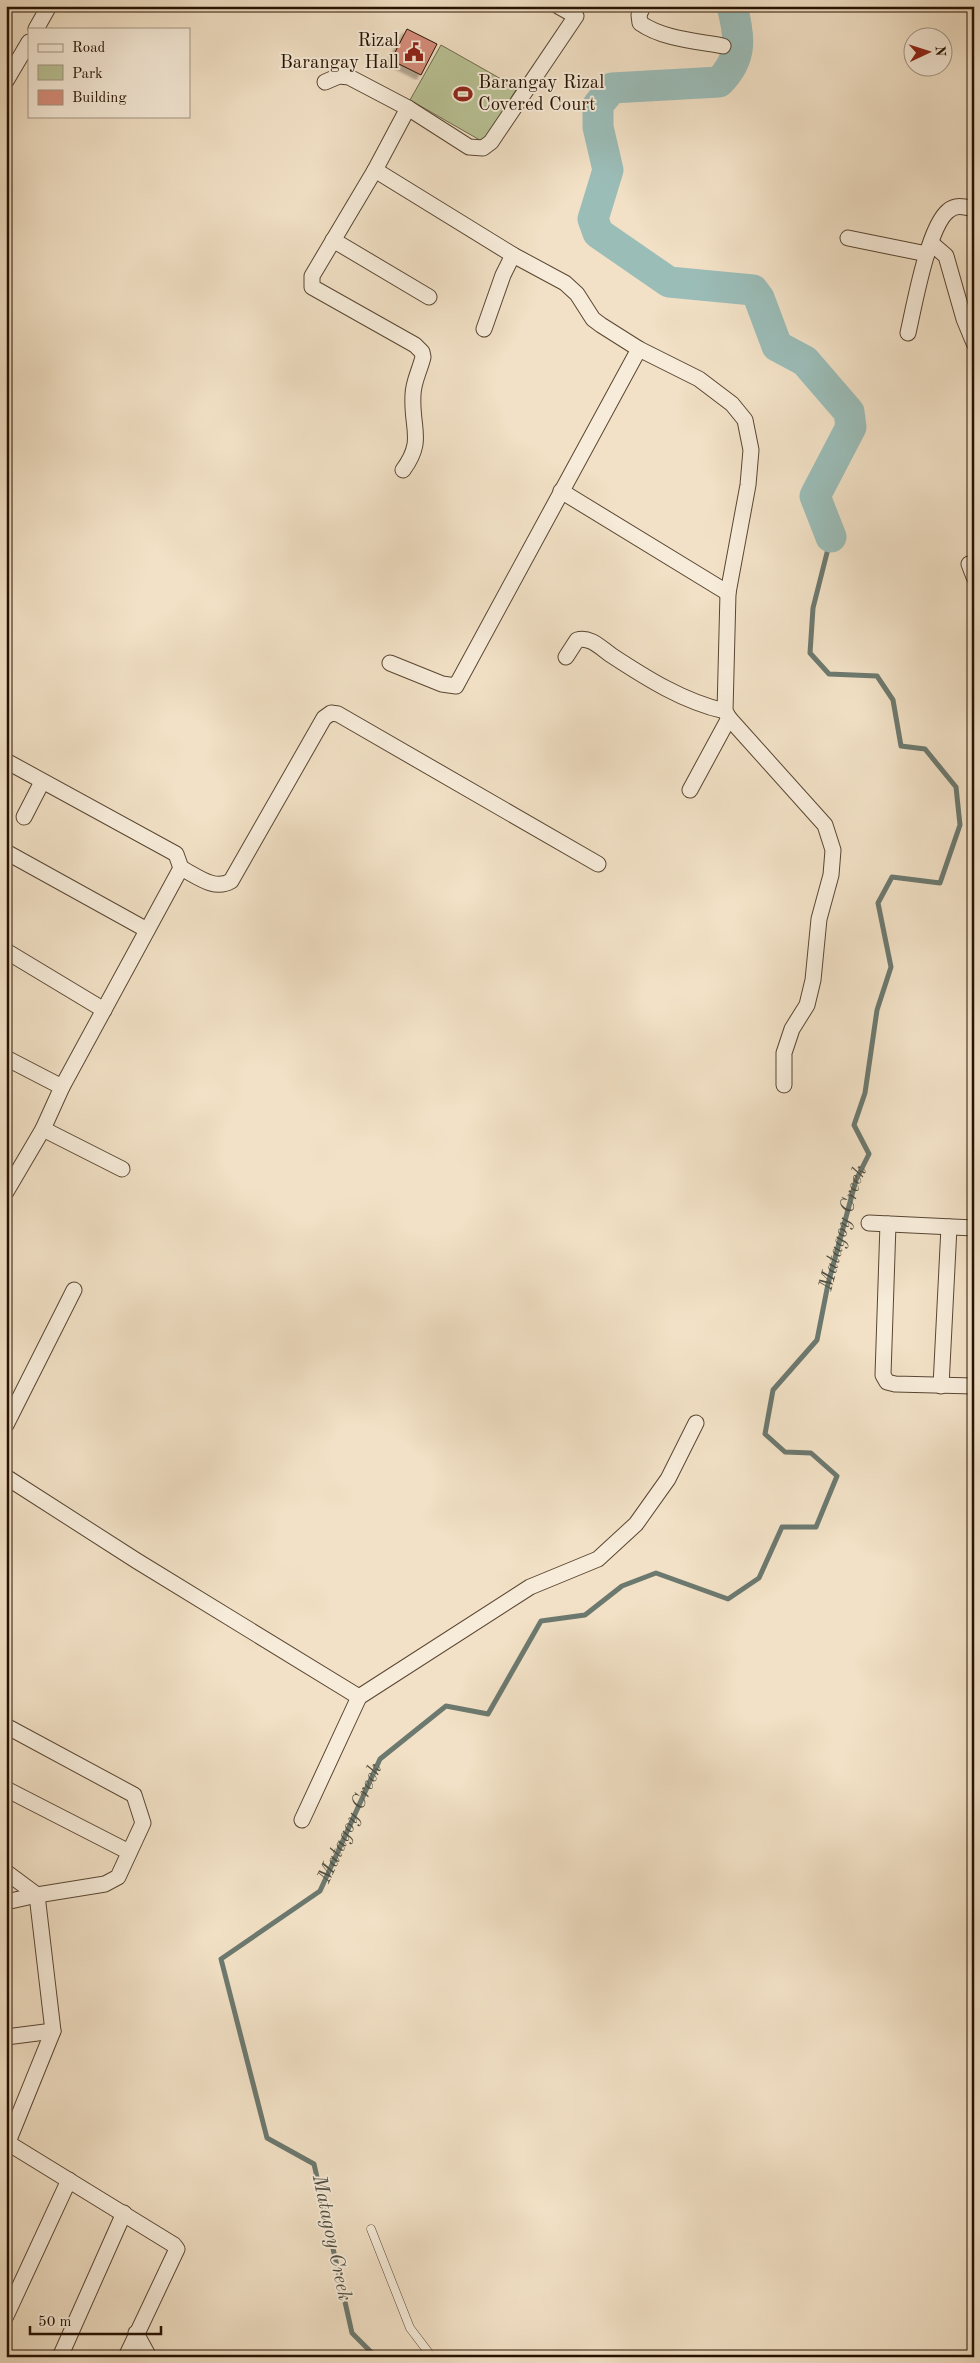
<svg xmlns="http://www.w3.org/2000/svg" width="980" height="2363" font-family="'Old Standard TT',serif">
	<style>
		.green { fill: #b9c396; stroke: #706a4c }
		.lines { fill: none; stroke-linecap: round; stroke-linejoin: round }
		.stream { stroke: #6c796f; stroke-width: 5 }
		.river { stroke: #9bbdb8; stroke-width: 31 }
		.building { fill: #d78e7b; stroke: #261201; filter: url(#shadow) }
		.service-casing { stroke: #594632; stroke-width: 9 }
		.minor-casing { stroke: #594632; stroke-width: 17 }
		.service { stroke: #f7ecda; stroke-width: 8 }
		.minor { stroke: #f7ecda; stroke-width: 15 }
		.labels { text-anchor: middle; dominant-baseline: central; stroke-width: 4; stroke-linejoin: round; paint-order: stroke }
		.poi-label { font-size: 19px; fill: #261201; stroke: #f7ecda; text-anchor: end }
		.water-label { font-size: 20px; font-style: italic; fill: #4f4e41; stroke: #f7ecda }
	</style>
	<defs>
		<filter id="shadow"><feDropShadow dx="-4.5" dy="4.5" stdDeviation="1" flood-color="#0004"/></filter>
	</defs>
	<rect width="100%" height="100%" fill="#f2e1c6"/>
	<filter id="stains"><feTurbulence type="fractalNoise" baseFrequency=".004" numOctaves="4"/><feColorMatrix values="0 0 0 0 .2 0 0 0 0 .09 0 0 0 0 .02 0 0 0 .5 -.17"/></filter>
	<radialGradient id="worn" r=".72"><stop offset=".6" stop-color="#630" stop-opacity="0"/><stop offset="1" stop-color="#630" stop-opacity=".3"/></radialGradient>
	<polygon class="green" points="441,45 517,88 485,143 410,100"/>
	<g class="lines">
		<path class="stream" id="s1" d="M376,2357L352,2333L314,2164L267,2138L221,1959L320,1891L380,1759L446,1706L488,1714L541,1621L585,1615L622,1586L656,1573L728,1599L759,1578L782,1527H816L837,1476L811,1453L785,1452L765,1434L773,1390L817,1340L828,1284L856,1180L869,1154L854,1125L865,1093L877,1010L891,967L878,903L892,877L940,883L960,825L956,787L925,749L901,746L893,700L877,676L829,674L810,653L813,608L831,537"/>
		<path class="river" d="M732,6C740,37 743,58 719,82L612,88L598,105V127L608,170L593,219L598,233L669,282L753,290L759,298L777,346L805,361L849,412L851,427L815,496L831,537"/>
	</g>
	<polygon class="building" points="407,29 437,44 421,75 391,60"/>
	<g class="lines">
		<g class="service-casing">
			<polyline id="service" points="371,2229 410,2328 432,2357"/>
		</g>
		<g class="minor-casing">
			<g id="minor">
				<polyline points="558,6 576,16 491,142 483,148 469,147 408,108 375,170 513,255 565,283 577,294 593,319 601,325 639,349 699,379 732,404 745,420 751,450 748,485 728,593 725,711 729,718 825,825 833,850 831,875 819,919 813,980 807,1005 792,1029 784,1053 784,1085"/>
				<path d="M643,6L639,15L640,23C663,39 696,41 723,46"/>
				<polyline points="36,29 49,6"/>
				<polyline points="6,81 29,42"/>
				<polyline points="325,82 339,76 349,77 408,108"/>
				<path d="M375,170L312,276V287L415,345L422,352L423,357C420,370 413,382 413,395C411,429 425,440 403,470"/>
				<polyline points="848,238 927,254"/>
				<polyline points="333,240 429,297"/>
				<polyline points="931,243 946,256 964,319 974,343"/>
				<polyline points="484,329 503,275 513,255"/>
				<path d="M908,333C914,307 928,227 948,211C956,204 965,207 974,209"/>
				<polyline points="561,491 728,593"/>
				<polyline points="969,564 974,577"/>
				<path d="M566,657L577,640C590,636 601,648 611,655C646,678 684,702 725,711"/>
				<polyline points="390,663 442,684 456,686 639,349"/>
				<polyline points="6,761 176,854 181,868"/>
				<polyline points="690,790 729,718"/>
				<polyline points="24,817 42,782"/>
				<polyline points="6,852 147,930"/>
				<polyline points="6,951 104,1010"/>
				<path d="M6,1058L62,1087L181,868C197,876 214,891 231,881L324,718L331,713L338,714L598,864"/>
				<polyline points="43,1129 122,1169"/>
				<polyline points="6,1192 43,1129 62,1087"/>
				<polyline points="869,1223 974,1228"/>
				<polyline points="888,1224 883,1375 887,1382 895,1384 974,1386"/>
				<polyline points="941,1386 949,1227"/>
				<polyline points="6,1425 74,1290"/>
				<polyline points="6,1477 137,1561 359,1697"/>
				<polyline points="6,1726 134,1795 143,1823 118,1877 105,1884 37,1895 6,1902"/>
				<polyline points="6,1789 129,1852"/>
				<polyline points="302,1820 359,1697 530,1587 598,1559 636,1524 668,1479 696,1423"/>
				<polyline points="6,1872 37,1895 53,2031 6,2147"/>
				<polyline points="6,2037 53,2031"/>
				<polyline points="8,2143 174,2245 177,2249 126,2357"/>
				<polyline points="6,2316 69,2180"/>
				<polyline points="136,2333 149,2357"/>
				<polyline points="60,2357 124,2213"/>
			</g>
		</g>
		<use href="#service" class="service"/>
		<use href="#minor" class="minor"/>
	</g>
	<defs>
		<g id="civic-bare" transform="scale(1.5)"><path d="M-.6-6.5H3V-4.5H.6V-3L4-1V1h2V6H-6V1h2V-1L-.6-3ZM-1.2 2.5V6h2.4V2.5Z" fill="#8f2418" stroke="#f7ecda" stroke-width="2.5" paint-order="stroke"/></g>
		<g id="stadium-bare" transform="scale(1.5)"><path d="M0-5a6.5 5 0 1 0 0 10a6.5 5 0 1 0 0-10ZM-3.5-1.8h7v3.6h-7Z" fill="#8f2418" stroke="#f7ecda" stroke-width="2.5" paint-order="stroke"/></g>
	</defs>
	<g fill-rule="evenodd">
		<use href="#civic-bare" x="414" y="52"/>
		<use href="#stadium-bare" x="463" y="94"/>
	</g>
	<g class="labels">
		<g class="poi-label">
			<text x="399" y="41">Rizal<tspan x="399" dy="22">Barangay Hall</tspan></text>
			<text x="478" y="83" text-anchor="start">Barangay Rizal<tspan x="478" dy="22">Covered Court</tspan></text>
		</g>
		<g class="water-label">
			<text stroke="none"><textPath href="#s1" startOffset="1646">Matagoy Creek</textPath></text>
			<text stroke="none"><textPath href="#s1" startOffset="640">Matagoy Creek</textPath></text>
			<text transform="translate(331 2238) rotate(78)">Matagoy Creek</text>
		</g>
	</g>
	<rect width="980" height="2363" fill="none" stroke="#f2e1c6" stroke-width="25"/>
	<rect x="8" y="8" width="965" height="2348" fill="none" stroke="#261201" stroke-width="2.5"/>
	<rect x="12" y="12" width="955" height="2338" fill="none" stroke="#261201"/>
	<rect x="28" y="28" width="162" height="90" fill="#f7ecda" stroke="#a39583"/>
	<rect x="38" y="44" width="25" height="8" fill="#f7ecda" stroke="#a39583"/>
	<text x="72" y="52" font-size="15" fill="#261201">Road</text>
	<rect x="38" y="65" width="25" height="15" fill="#b9c396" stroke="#a39583"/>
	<text x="72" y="78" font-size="15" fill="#261201">Park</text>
	<rect x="38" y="90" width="25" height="15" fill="#d78e7b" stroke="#a39583"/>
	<text x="72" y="102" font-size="15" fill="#261201">Building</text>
	<g transform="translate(928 52) rotate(86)"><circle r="24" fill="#f7ecda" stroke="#a39583"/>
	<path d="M0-4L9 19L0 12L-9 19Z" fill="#8f2418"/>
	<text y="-8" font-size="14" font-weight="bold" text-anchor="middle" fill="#261201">N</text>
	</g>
	<path d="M30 2326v8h131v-8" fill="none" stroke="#261201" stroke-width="2.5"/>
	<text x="38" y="2326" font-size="15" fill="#261201" stroke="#f7ecda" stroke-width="4" paint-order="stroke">50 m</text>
	<rect width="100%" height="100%" filter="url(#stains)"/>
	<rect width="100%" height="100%" fill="url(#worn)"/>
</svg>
